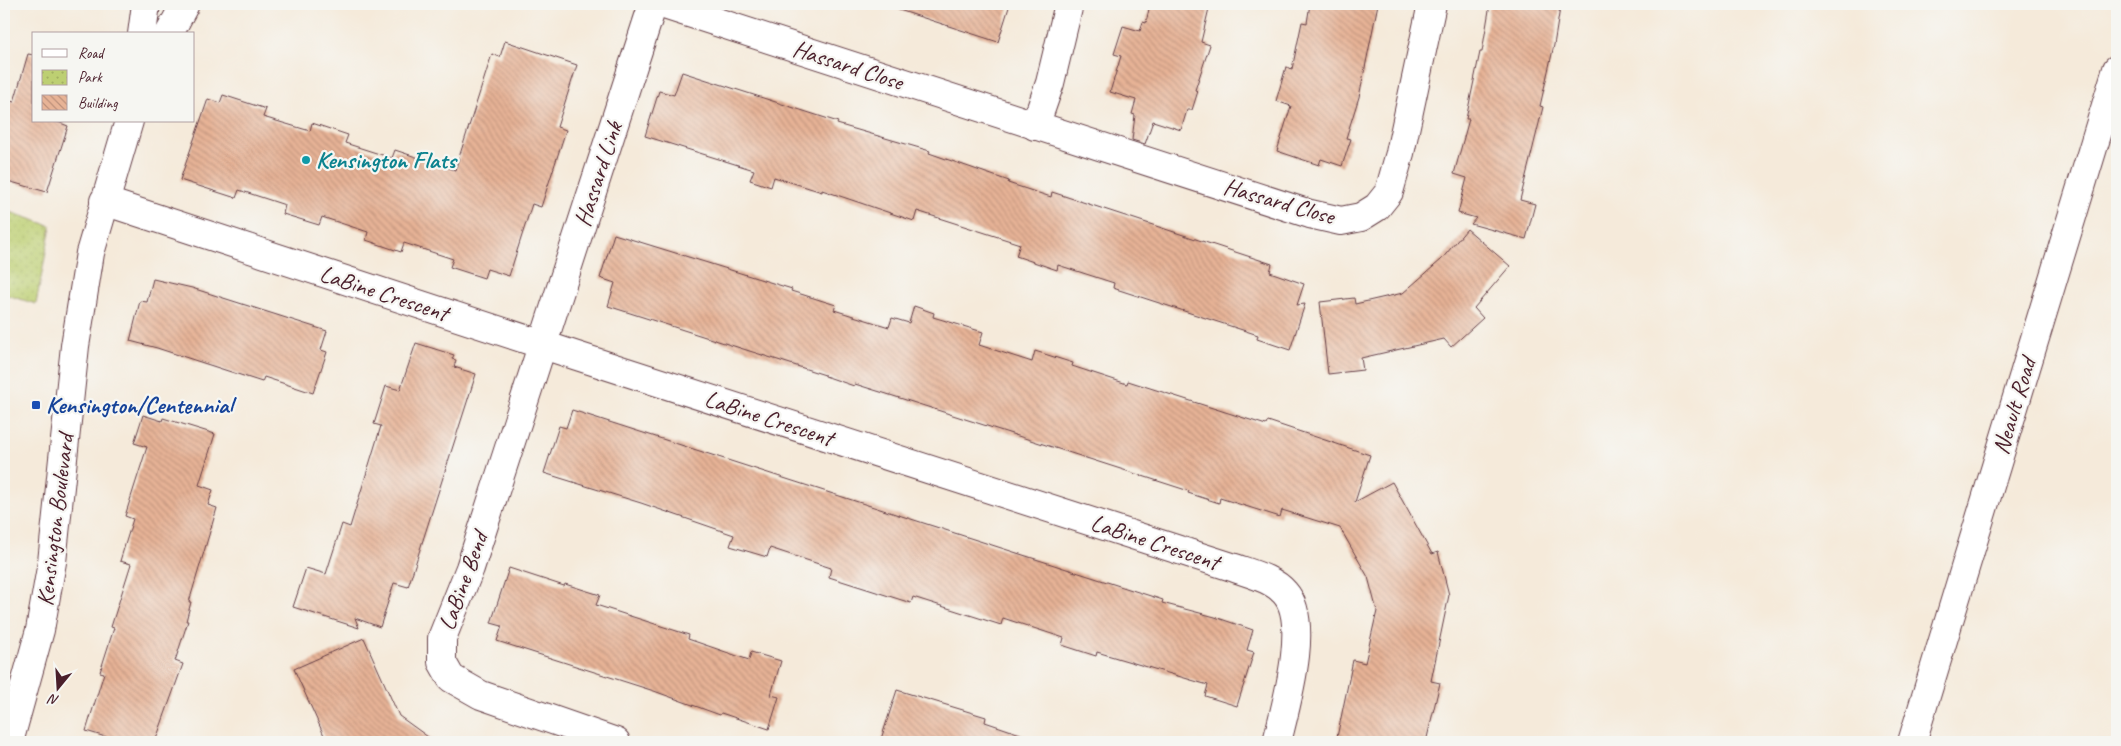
<svg xmlns="http://www.w3.org/2000/svg" width="2121" height="746" font-family="Caveat,sans-serif">
	<style>
		.park { fill: url(#park-dots); stroke: #84774e }
		.building { fill: url(#building-back-hatch) }
		.lines { fill: none; stroke-linecap: round; stroke-linejoin: round }
		.minor-casing { stroke: #643d45; stroke-width: 30 }
		.secondary-casing { stroke: #643d45; stroke-width: 30 }
		.minor { stroke: #fff; stroke-width: 28 }
		.secondary { stroke: #fff; stroke-width: 28 }
		.culture-dot { fill: #0f9aa8; stroke: #f6f6f2; stroke-width: 2 }
		.transit-dot { fill: #1a4fb4; stroke: #f6f6f2; stroke-width: 2 }
		.labels { text-anchor: middle; dominant-baseline: central; stroke-width: 4.5; stroke-linejoin: round; paint-order: stroke }
		.street-label { font-size: 24px; fill: #4a1f2b; stroke: #f6f6f2 }
		.culture-label { font-size: 24px; font-weight: bold; fill: #0d838f; stroke: #f6f6f2; text-anchor: start }
		.transit-label { font-size: 24px; font-weight: bold; fill: #164399; stroke: #f6f6f2; text-anchor: start }
	</style>
	<defs>
		<pattern id="park-dots" width="8" height="8" patternUnits="userSpaceOnUse" patternTransform="scale(1.25)"><rect width="8" height="8" fill="#bdcf72"/><path d="M2 2h.1M6 6h.1" fill="none" stroke="#a4b163" stroke-width="1.8" stroke-linecap="round"/></pattern>
		<pattern id="building-back-hatch" width="6" height="6" patternUnits="userSpaceOnUse" patternTransform="scale(1.25)"><rect width="6" height="6" fill="#e7b396"/><path d="M-1 5l2 2M0 0l6 6M5-1l2 2" fill="none" stroke="#bd917b"/></pattern>
	</defs>
	<rect width="100%" height="100%" fill="#f6f6f2"/>
	<filter id="ink" filterUnits="userSpaceOnUse"><feTurbulence type="fractalNoise" baseFrequency=".02" numOctaves="2"/><feDisplacementMap in="SourceGraphic" scale="10" xChannelSelector="R" yChannelSelector="G"/><feConvolveMatrix kernelMatrix="1 2 1 2 8 2 1 2 1" color-interpolation-filters="sRGB"/></filter>
	<filter id="wash" filterUnits="userSpaceOnUse"><feTurbulence type="fractalNoise" baseFrequency=".0096" numOctaves="4" result="noise"/><feDisplacementMap in="SourceGraphic" scale="20" xChannelSelector="R" yChannelSelector="G"/><feGaussianBlur stdDeviation="1.12" result="paint"/><feColorMatrix in="noise" values="0 0 0 0 0 0 0 0 0 0 0 0 0 0 0 0 0 1.4 0 .05"/><feComposite in="paint" operator="in"/></filter>
	<g filter="url(#wash)">
		<rect width="100%" height="100%" fill="#f5eada"/>
		<polygon class="park" points="4,210 51,226 36,304 4,294"/>
		<g id="blocks">
			<g class="building">
				<polygon points="893,4 1010,4 998,42 893,8"/>
				<polygon points="1150,4 1210,4 1201,42 1210,45 1195,90 1198,91 1192,110 1187,110 1181,130 1153,121 1145,144 1132,140 1135,115 1132,114 1136,100 1110,92 1121,56 1114,54 1123,26 1140,31 1143,22 1146,23"/>
				<polygon points="1310,4 1378,4 1359,97 1346,138 1351,139 1342,166 1321,159 1319,165 1277,151 1291,106 1276,101 1286,67 1292,69 1302,22 1307,23"/>
				<polygon points="1490,4 1533,4 1560,8 1554,45 1540,106 1543,107 1520,200 1535,204 1526,239 1471,224 1476,218 1458,213 1467,178 1454,174 1469,119 1466,119 1480,52 1482,52"/>
				<polygon points="505,41 577,65 557,127 566,130 541,207 532,204 509,276 487,269 484,278 450,267 453,259 404,243 401,252 366,240 368,232 322,217 319,225 283,214 285,205 239,190 236,198 180,180 208,99 220,103 223,95 266,109 263,117 310,131 312,123 348,135 345,143 392,158 395,150 455,170 492,54 500,57"/>
				<polygon points="28,54 34,55 34,121 55,121 68,126 47,192 4,180 4,99 14,102"/>
				<polygon points="682,72 838,122 837,124 930,151 929,153 1009,181 1008,183 1051,197 1052,192 1272,264 1270,272 1304,284 1297,305 1305,304 1290,350 1257,339 1258,335 1113,288 1114,283 1058,265 1057,270 1016,256 1020,244 917,211 914,221 822,190 822,192 774,177 771,187 750,180 754,170 645,136 659,91 674,95"/>
				<polygon points="1467,229 1510,266 1474,308 1483,318 1451,347 1444,339 1361,358 1363,370 1328,374 1320,302 1354,298 1355,304 1403,293 1441,260"/>
				<polygon points="614,234 792,289 791,291 836,305 834,310 889,327 892,318 909,323 914,306 934,313 933,317 983,332 979,345 1032,362 1035,351 1073,363 1072,366 1127,384 1128,381 1266,425 1268,421 1370,455 1355,502 1392,482 1432,554 1438,552 1449,595 1431,681 1440,683 1426,742 1336,742 1353,660 1365,663 1377,611 1368,577 1340,528 1282,510 1280,517 1220,498 1219,503 1188,493 1189,491 906,400 855,384 854,386 825,376 825,375 608,306 615,283 600,278"/>
				<polygon points="153,279 192,288 327,331 321,350 327,352 313,393 264,377 262,382 157,348 130,341 140,301 147,302"/>
				<polygon points="416,343 454,355 452,359 456,360 454,367 476,374 408,587 394,583 380,627 355,618 359,628 293,607 306,568 326,574 342,524 350,527 381,426 374,424 386,386 400,390"/>
				<polygon points="572,410 1163,600 1162,603 1215,617 1253,630 1247,650 1254,652 1237,706 1205,696 1208,685 1097,652 1096,656 1062,645 1064,638 1003,618 1001,625 913,597 911,603 829,577 831,568 770,548 767,557 730,546 734,535 641,503 544,473 559,426 566,428"/>
				<polygon points="143,415 162,421 163,418 215,434 199,485 213,490 208,505 217,508 189,602 191,602 186,621 188,621 175,661 183,664 155,742 122,742 86,731 104,673 100,672 114,628 111,627 131,564 120,561 133,519 125,516 147,447 134,443"/>
				<polygon points="509,568 564,586 565,584 600,595 596,605 689,635 688,639 749,660 751,652 781,661 771,695 779,697 769,729 721,713 720,715 654,691 497,641 502,626 491,623"/>
				<polygon points="364,638 399,716 435,742 327,742 294,669"/>
				<polygon points="897,690 986,717 985,722 1032,738 1032,742 880,742"/>
			</g>
		</g>
	</g>
	<g filter="url(#ink)">
		<use href="#blocks" fill-opacity="0" stroke="#643d45" stroke-width="1"/>
		<g class="lines">
			<g class="minor-casing">
				<g id="minor">
					<polyline points="661,4 1310,214 1341,221 1361,217 1377,207 1389,192 1400,153 1432,4"/>
					<polyline points="1035,126 1050,83 1069,4"/>
					<path d="M104,201L574,355L1235,568C1252,574 1273,579 1285,593C1311,622 1285,708 1277,742"/>
					<polyline points="616,742 481,695 451,678 442,662 442,638 470,568 653,4"/>
				</g>
			</g>
			<g class="secondary-casing">
				<g id="secondary">
					<polyline points="142,34 146,4"/>
					<polyline points="169,34 185,4"/>
					<polyline points="9,742 40,630 52,562 75,346 90,253 129,121"/>
					<polyline points="1912,742 2117,69"/>
				</g>
			</g>
			<use href="#minor" class="minor"/>
			<use href="#secondary" class="secondary"/>
		</g>
	</g>
	<circle class="culture-dot" cx="306" cy="160" r="5"/>
	<rect class="transit-dot" x="31" y="400" width="10" height="10" rx="2.5"/>
	<g class="labels">
		<g class="street-label">
			<text transform="translate(848 65) rotate(18)">Hassard Close</text>
			<text transform="translate(598 174) rotate(-72)">Hassard Link</text>
			<text transform="translate(1279 201) rotate(16)">Hassard Close</text>
			<text transform="translate(384 293) rotate(18)">LaBine Crescent</text>
			<text transform="translate(2014 406) rotate(-73)">Neault Road</text>
			<text transform="translate(769 418) rotate(18)">LaBine Crescent</text>
			<text transform="translate(55 520) rotate(-83)">Kensington Boulevard</text>
			<text transform="translate(1155 542) rotate(18)">LaBine Crescent</text>
			<text transform="translate(463 581) rotate(-70)">LaBine Bend</text>
		</g>
		<g class="culture-label">
			<text x="316" y="160">Kensington Flats</text>
		</g>
		<g class="transit-label">
			<text x="46" y="405">Kensington/Centennial</text>
		</g>
	</g>
	<rect width="2121" height="746" fill="none" stroke="#f6f6f2" stroke-width="20"/>
	<rect x="32" y="32" width="162" height="90" fill="#f6f6f2" stroke="#b1a0a2"/>
	<rect x="42" y="49" width="25" height="8" fill="#ffffff" stroke="#b1a0a2"/>
	<text x="78" y="58" font-size="15" fill="#4a1f2b">Road</text>
	<rect x="42" y="70" width="25" height="15" fill="url(#park-dots)" stroke="#b1a0a2"/>
	<text x="78" y="82" font-size="15" fill="#4a1f2b">Park</text>
	<rect x="42" y="95" width="25" height="15" fill="url(#building-back-hatch)" stroke="#b1a0a2"/>
	<text x="78" y="108" font-size="15" fill="#4a1f2b">Building</text>
	<g transform="translate(58 688) rotate(198)" stroke="#f6f6f2" stroke-width="4" paint-order="stroke">
	<path d="M0-4L9 19L0 12L-9 19Z" fill="#4a1f2b"/>
	<text y="-8" font-size="14" font-weight="bold" text-anchor="middle" fill="#4a1f2b">N</text>
	</g>
</svg>
